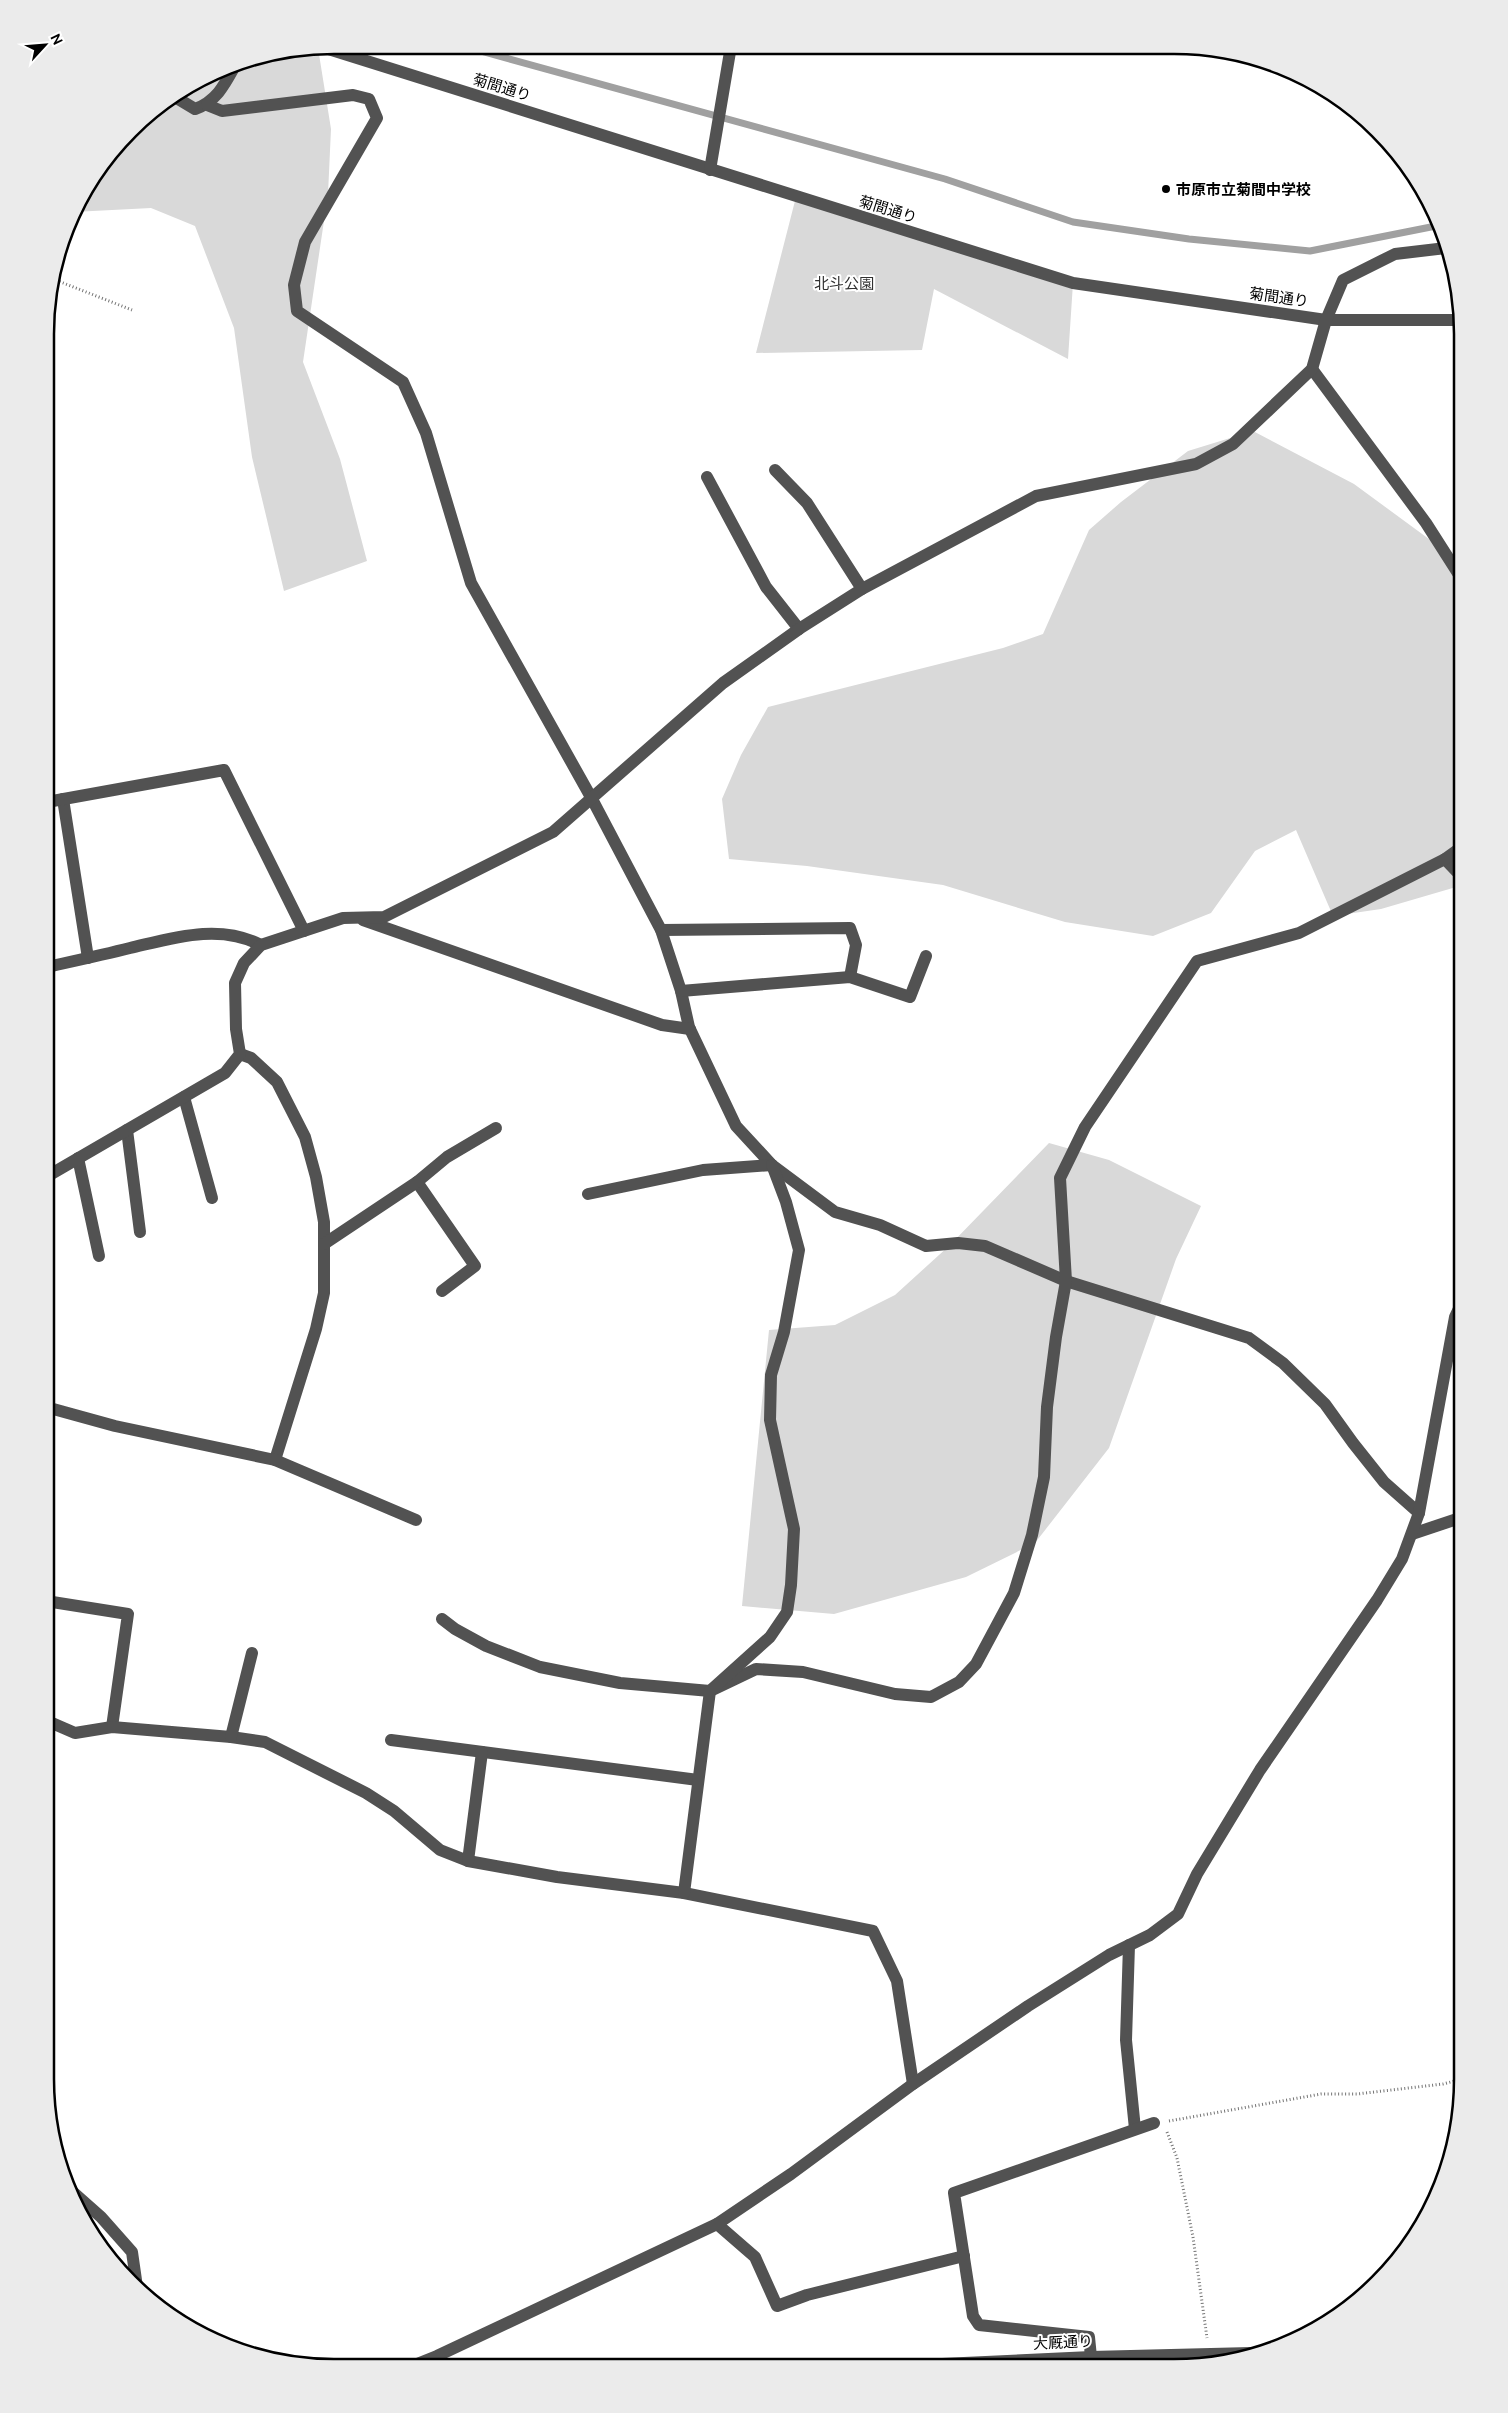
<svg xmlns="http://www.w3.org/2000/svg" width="1508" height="2413" font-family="Ubuntu,'Noto Sans JP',sans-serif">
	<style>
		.green { fill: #d9d9d9 }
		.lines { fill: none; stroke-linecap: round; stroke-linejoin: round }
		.stream { stroke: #a0a0a0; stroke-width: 7 }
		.path { stroke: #747474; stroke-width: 3; stroke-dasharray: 1 2.5; stroke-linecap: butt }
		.minor { stroke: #525252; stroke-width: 12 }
		.poi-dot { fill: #000; stroke: #fff; stroke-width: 2 }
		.labels { text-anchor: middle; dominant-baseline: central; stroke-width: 4; stroke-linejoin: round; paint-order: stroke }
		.street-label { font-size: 15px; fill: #000; stroke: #fff }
		.poi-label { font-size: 15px; font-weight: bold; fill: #000; stroke: #fff; text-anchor: start }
		.park-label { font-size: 15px; fill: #303030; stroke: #fff }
		.rim { fill: none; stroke: #000; stroke-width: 2.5 }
	</style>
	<rect width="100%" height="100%" fill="#fff"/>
	<g class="green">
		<polygon points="318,48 331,129 328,194 303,362 340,459 367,561 284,591 252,457 234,328 195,226 151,208 73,212 75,206 143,117 224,67"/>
		<polygon points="796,197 1073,283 1068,359 934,289 922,350 756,353"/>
		<polygon points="1253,431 1354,484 1463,564 1463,885 1381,909 1333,916 1296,830 1255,851 1211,913 1153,936 1065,922 943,885 807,866 729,859 722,799 741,755 768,707 1003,648 1043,634 1089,530 1121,502 1188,451"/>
		<polygon points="1049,1143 1109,1160 1201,1206 1176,1259 1109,1448 1035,1543 966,1577 834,1614 742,1606 769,1330 835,1325 895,1295 950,1245"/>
	</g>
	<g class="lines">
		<polyline class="stream" points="459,45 945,179 1073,222 1189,239 1310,251 1441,225"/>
		<g class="path">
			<polyline points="53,279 132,310"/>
			<polyline points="1169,2121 1321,2094 1357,2094 1443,2084 1462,2079"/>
			<polyline points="1167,2132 1177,2158 1193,2237 1207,2338"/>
		</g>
		<g class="minor">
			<polyline points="322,47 1073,283 1326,320 1460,320"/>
			<path d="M175,97L195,109C217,101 225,84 236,64"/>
			<polyline points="207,105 222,111 353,95 369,99 377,118 305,242 294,285 297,311 403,382 426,433 471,583 592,799 661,930 681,991 689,1027 736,1126 772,1165 835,1212 880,1225 926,1246 958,1243 985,1246 1066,1281 1249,1338 1283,1363 1325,1404 1353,1443 1384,1482 1419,1513"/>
			<polyline points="710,170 731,46"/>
			<polyline points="1312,369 1426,523 1463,581"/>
			<polyline points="775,470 807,503 862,589"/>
			<polyline points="707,477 766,587 799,629"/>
			<polyline points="63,799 88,958"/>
			<polyline points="47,802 224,770 304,931"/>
			<polyline points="1445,859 1463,878"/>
			<polyline points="363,920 662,1025 690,1029"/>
			<polyline points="661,930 850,928 856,945 850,977"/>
			<path d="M47,967C74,961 102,955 130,948C173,938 219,923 261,945"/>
			<polyline points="681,991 850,977 910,997 926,956"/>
			<polyline points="240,1054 251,1058 277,1082 305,1137 316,1177 324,1222 324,1293 316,1329 275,1460"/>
			<polyline points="184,1097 212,1198"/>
			<polyline points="127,1130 140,1232"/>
			<polyline points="78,1158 99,1256"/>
			<polyline points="46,1177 225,1073 240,1054 236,1029 235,983 244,963 261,945 343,918 384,917 553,832 723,683 799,629 862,589 1036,496 1196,464 1233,444 1312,369 1326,320 1343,280 1395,254 1446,248"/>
			<polyline points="417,1182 475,1266 442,1291"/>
			<polyline points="588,1194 703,1170 772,1165"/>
			<polyline points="324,1244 417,1182 447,1157 496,1128"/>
			<polyline points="46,1407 115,1426 275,1460 416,1520"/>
			<polyline points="1412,1534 1463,1517"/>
			<polyline points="46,1601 128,1614 112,1727"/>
			<polyline points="442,1619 455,1629 486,1646 540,1667 620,1683 710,1691 756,1669 803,1672 895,1694 931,1697 959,1682 976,1664 1014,1593 1032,1535 1044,1477 1047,1407 1056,1337 1066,1281 1060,1178 1085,1127 1197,961 1299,933 1445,859 1463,846"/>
			<polyline points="45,1720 75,1733 112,1727 231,1737 265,1742 366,1793 394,1811 440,1850 468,1861 557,1877 684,1893 873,1931 897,1981 913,2084"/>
			<polyline points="231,1737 252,1653"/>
			<polyline points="391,1740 698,1780"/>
			<polyline points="468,1861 482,1752"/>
			<polyline points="684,1893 710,1691 770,1637 787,1612 791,1585 794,1529 770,1420 771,1375 784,1332 799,1250 786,1202 772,1165"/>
			<polyline points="1129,1945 1126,2040 1135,2129"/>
			<polyline points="66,2186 101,2217 132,2252 137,2287"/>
			<polyline points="717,2224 755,2257 777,2306 807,2295 964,2256"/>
			<polyline points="1091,2357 1089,2337 979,2325 973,2316 954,2193 1154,2123"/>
			<polyline points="412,2366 437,2356 717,2224 791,2174 913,2084 1028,2006 1109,1955 1150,1935 1178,1914 1197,1874 1260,1770 1377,1600 1402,1559 1419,1513 1455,1317 1463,1300"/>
			<polyline points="877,2367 1091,2357 1251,2353"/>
		</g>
	</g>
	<circle class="poi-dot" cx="1166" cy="189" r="5"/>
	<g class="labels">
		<g class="street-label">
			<text transform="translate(502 87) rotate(17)">菊間通り</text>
			<text transform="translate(888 209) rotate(17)">菊間通り</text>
			<text transform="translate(1279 297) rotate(8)">菊間通り</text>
			<text transform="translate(1063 2342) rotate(-3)">大厩通り</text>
		</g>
		<g class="poi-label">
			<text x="1176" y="189">市原市立菊間中学校</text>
		</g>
		<g class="park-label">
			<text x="844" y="283">北斗公園</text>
		</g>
	</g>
	<path d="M0 0H1508V2413H0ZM334 54H1174A280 280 0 0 1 1454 334V2079A280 280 0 0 1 1174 2359H334A280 280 0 0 1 54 2079V334A280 280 0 0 1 334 54Z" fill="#ebebeb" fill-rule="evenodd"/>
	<path class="rim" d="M334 54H1174A280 280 0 0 1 1454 334V2079A280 280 0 0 1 1174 2359H334A280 280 0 0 1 54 2079V334A280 280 0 0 1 334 54Z"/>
	<g transform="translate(45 45) rotate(64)" stroke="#ffffff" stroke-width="4" paint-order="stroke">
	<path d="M0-4L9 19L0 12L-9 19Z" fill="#000000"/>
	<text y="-8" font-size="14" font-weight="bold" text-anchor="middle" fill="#000000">N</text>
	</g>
</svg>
